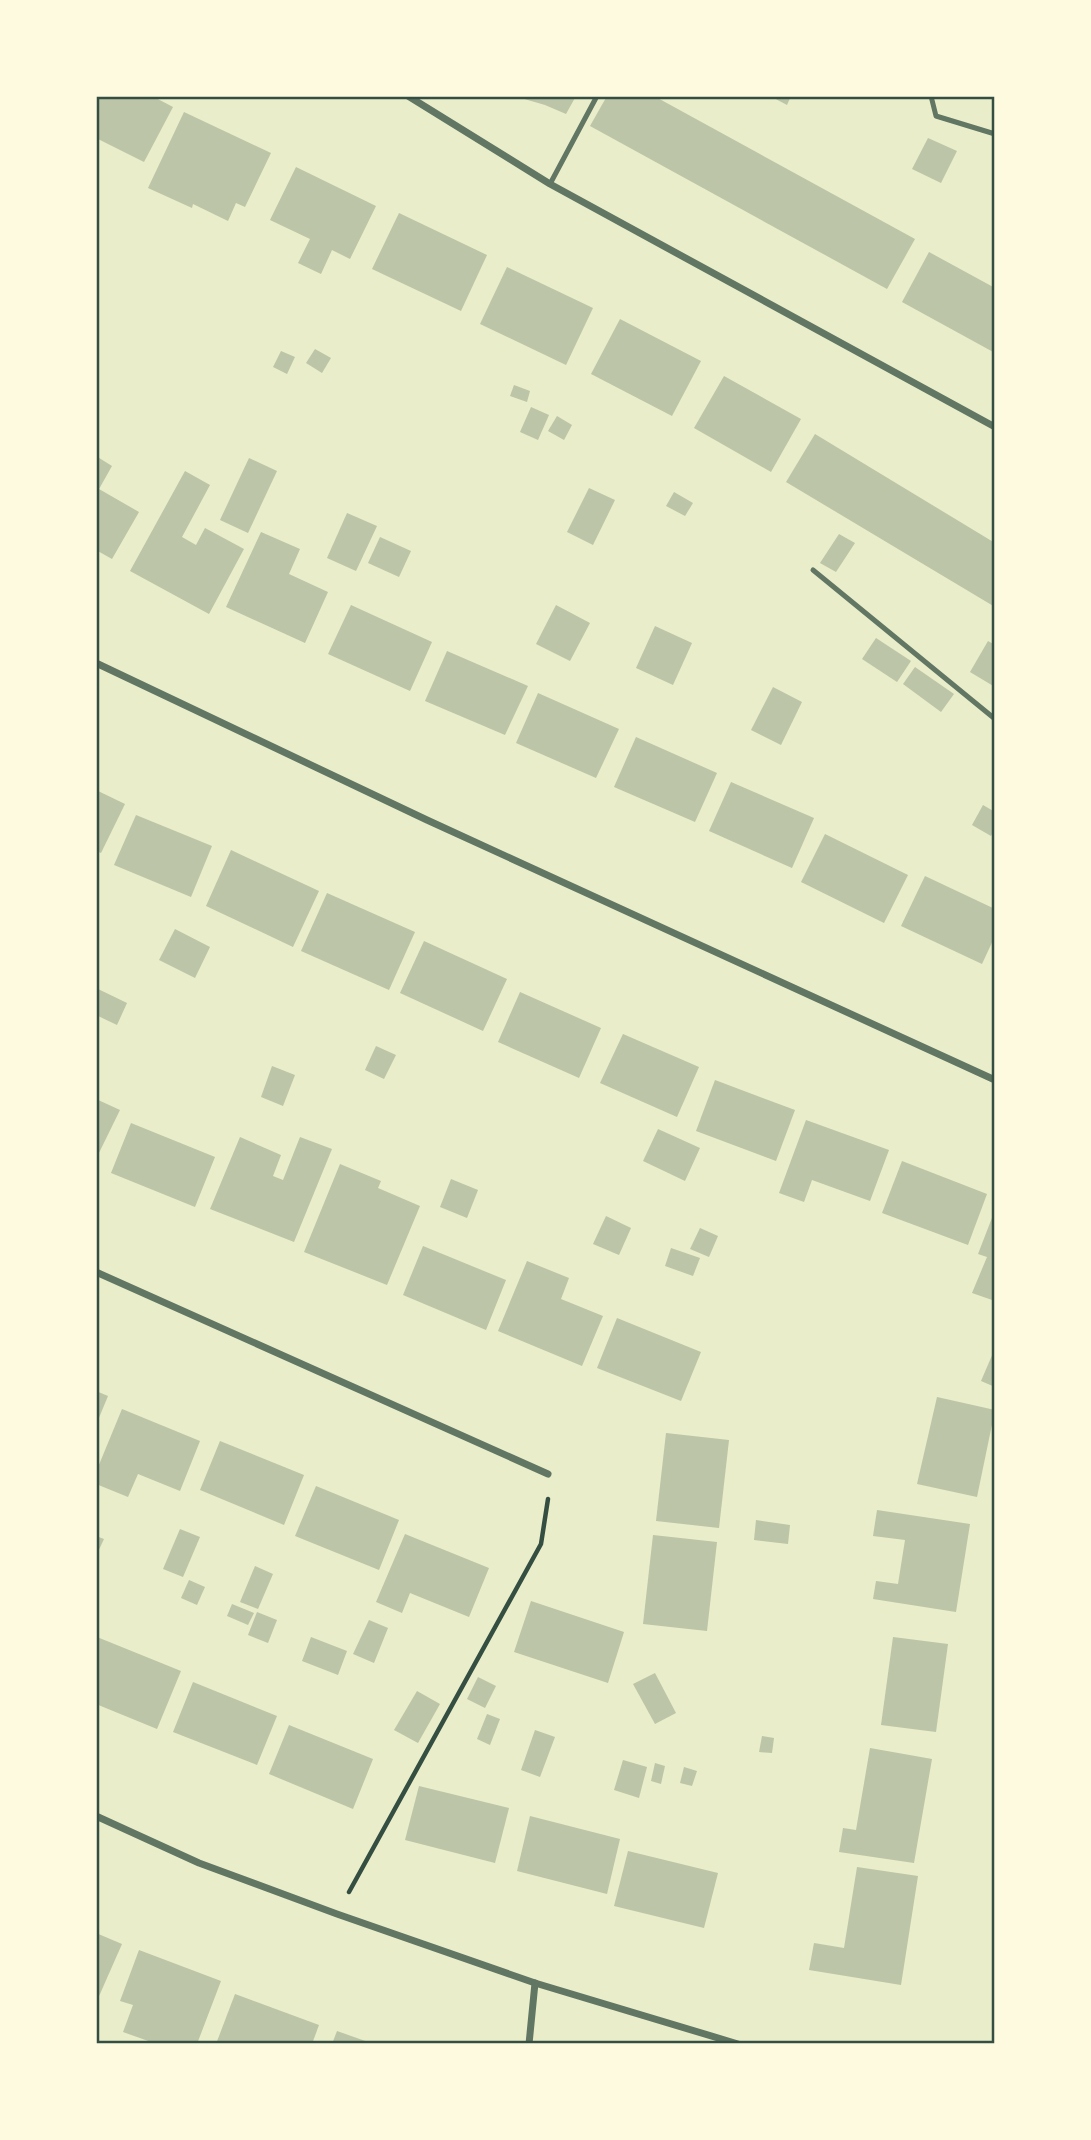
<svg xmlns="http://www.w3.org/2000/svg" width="1091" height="2140" font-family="Rubik,sans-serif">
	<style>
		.building { fill: #bcc5a7 }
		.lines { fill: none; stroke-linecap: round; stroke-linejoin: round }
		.path { stroke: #344e41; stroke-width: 4.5 }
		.service { stroke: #617663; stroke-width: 5 }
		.minor { stroke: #617663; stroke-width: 7 }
		.neatline { fill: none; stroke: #344e41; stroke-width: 2.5 }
	</style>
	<rect width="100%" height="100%" fill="#e9edc9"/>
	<g class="building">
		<polygon points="96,96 152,96 173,107 144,162 96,138"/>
		<polygon points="514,96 576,96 566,114 545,105"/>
		<polygon points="607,96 654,96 915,239 887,289 590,126"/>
		<polygon points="770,96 791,96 787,105"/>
		<polygon points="184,112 271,153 245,207 236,203 228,221 193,204 192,208 148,188"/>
		<polygon points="928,138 957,151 941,183 912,169"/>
		<polygon points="296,167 376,206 350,259 332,250 321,274 298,263 310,239 270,220"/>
		<polygon points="399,213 487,255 461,311 372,269"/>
		<polygon points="929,252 995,288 995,353 902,302"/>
		<polygon points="507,267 593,308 566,365 480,324"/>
		<polygon points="620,319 701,361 672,416 591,374"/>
		<polygon points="315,349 331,358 322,373 306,363"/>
		<polygon points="281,351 295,357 287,374 273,367"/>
		<polygon points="724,376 801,419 771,472 694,428"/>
		<polygon points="514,385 530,391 527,402 510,396"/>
		<polygon points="531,407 549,415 538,440 520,432"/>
		<polygon points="557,416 572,425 564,440 548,431"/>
		<polygon points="815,434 995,543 995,607 786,482"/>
		<polygon points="96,456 112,466 99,489 139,512 112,559 96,550"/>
		<polygon points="249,458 277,471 248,533 220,520"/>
		<polygon points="185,471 210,485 182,537 196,545 205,528 244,549 209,614 130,571"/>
		<polygon points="589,488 615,500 593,545 567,532"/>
		<polygon points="674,492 693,503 685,516 666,506"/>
		<polygon points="347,513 377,526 356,571 327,558"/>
		<polygon points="261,532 300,549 289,574 328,592 305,643 226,607"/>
		<polygon points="839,534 855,543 836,572 820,563"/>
		<polygon points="380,537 411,551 399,577 368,563"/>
		<polygon points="351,605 432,642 410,691 328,654"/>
		<polygon points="556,605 590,623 570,661 536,644"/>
		<polygon points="655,626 692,643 673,685 636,668"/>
		<polygon points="876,638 911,661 897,682 862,659"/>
		<polygon points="988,641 995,645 995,687 970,672"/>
		<polygon points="447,651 528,686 505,735 425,701"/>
		<polygon points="915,667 954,694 941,712 903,684"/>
		<polygon points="773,687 802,702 781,745 751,730"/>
		<polygon points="538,693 619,729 596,778 516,743"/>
		<polygon points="636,737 717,773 695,822 614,787"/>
		<polygon points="731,782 814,818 792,868 709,831"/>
		<polygon points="96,790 125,804 101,853 96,851"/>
		<polygon points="983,805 995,812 995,829 991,836 972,825"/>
		<polygon points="136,815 212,846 191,897 114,865"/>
		<polygon points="825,834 908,875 884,923 801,882"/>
		<polygon points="231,850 319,891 293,947 206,906"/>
		<polygon points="925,876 995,909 995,936 982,964 901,926"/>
		<polygon points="327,893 415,932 389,990 301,951"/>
		<polygon points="175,929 210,947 195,978 159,960"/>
		<polygon points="424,941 507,979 483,1031 400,993"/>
		<polygon points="96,988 127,1003 117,1025 96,1015"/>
		<polygon points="520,992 601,1028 579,1078 498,1042"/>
		<polygon points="623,1034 699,1067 677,1117 600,1083"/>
		<polygon points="376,1046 396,1055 384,1079 365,1070"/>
		<polygon points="272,1066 295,1075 283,1106 261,1097"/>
		<polygon points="715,1080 795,1110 776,1161 696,1131"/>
		<polygon points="96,1099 120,1110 96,1159"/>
		<polygon points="806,1120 889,1150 870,1201 812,1180 804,1202 779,1193"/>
		<polygon points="131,1123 215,1157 195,1207 111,1173"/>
		<polygon points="658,1129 700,1148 685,1181 643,1161"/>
		<polygon points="240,1137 281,1155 273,1176 283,1180 300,1137 332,1149 294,1242 210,1209"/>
		<polygon points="902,1161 987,1194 968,1245 882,1213"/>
		<polygon points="340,1164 381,1181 378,1188 420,1206 387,1285 304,1252"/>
		<polygon points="451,1179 478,1190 467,1218 440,1207"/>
		<polygon points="995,1210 995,1301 972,1293 987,1257 978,1254"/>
		<polygon points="606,1216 631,1228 619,1255 593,1244"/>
		<polygon points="700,1228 718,1236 709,1257 690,1249"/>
		<polygon points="423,1246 506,1280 486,1330 403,1295"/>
		<polygon points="671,1248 700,1258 693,1276 665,1266"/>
		<polygon points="527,1261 569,1278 561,1299 603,1316 582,1366 498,1331"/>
		<polygon points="617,1318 701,1352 681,1401 597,1368"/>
		<polygon points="993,1353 995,1354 995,1387 981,1381"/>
		<polygon points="96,1391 108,1396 96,1425"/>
		<polygon points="937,1397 995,1410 977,1497 917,1484"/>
		<polygon points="122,1409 200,1441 180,1491 138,1474 128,1497 96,1484 96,1472"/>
		<polygon points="666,1433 729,1440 719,1528 656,1521"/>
		<polygon points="220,1441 304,1475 284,1525 200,1490"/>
		<polygon points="316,1486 399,1520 379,1570 295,1536"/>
		<polygon points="877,1510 970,1524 956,1612 873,1599 876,1581 898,1584 905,1540 873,1536"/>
		<polygon points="756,1520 790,1525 788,1544 754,1540"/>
		<polygon points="180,1529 200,1537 183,1577 163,1569"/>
		<polygon points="405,1534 489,1568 469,1617 410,1593 402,1613 376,1602"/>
		<polygon points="653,1535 717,1542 707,1631 643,1624"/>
		<polygon points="96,1536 104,1539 96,1556"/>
		<polygon points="255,1566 273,1574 258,1609 240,1602"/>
		<polygon points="189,1580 205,1587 197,1605 181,1598"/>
		<polygon points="531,1601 624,1632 608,1683 514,1652"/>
		<polygon points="232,1604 254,1613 248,1625 227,1616"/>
		<polygon points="257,1612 277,1620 268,1643 248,1635"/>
		<polygon points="369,1620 388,1628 374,1663 353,1654"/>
		<polygon points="97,1637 181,1671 157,1729 96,1704"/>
		<polygon points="311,1637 347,1651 338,1675 302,1661"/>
		<polygon points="893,1637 948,1644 936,1732 881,1725"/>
		<polygon points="655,1673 676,1713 655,1724 633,1684"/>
		<polygon points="478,1677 496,1686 485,1708 467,1699"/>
		<polygon points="193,1682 277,1716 257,1765 173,1732"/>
		<polygon points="417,1691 440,1704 418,1743 394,1730"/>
		<polygon points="487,1714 500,1719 490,1745 477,1739"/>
		<polygon points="289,1725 373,1759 353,1809 269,1774"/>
		<polygon points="535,1730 555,1737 540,1777 521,1770"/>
		<polygon points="762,1736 774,1738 772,1753 759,1752"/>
		<polygon points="870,1748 932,1759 914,1863 839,1852 843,1828 856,1830"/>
		<polygon points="623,1760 647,1767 639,1798 614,1790"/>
		<polygon points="655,1763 665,1766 661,1784 651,1781"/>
		<polygon points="684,1767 697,1771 692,1786 680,1783"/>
		<polygon points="419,1786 509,1808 495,1863 405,1840"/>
		<polygon points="530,1816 620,1839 607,1894 517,1871"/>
		<polygon points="628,1851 718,1873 704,1928 614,1906"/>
		<polygon points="857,1867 918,1876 901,1985 809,1970 814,1943 844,1948"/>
		<polygon points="96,1933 122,1944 96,2003"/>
		<polygon points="139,1950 221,1981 197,2044 150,2044 151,2042 123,2032 133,2005 120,2001"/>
		<polygon points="235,1994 319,2025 312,2044 216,2044"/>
		<polygon points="337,2031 371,2043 371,2044 332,2044"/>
	</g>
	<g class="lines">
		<polyline class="path" points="349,1892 541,1544 548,1499"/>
		<g class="service">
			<polyline points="931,96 936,116 995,134"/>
			<polyline points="550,184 597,96"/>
			<polyline points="813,570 995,719"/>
		</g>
		<g class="minor">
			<polyline points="408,96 550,184 995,427"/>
			<polyline points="96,663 427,820 995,1080"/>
			<polyline points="96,1272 548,1474"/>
			<polyline points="96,1816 199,1863 337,1914 535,1983 738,2044"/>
			<polyline points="529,2044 535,1983"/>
		</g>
	</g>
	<rect width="1091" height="2140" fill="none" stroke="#fefae0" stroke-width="196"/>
	<rect x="98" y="98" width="895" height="1944" class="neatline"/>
</svg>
